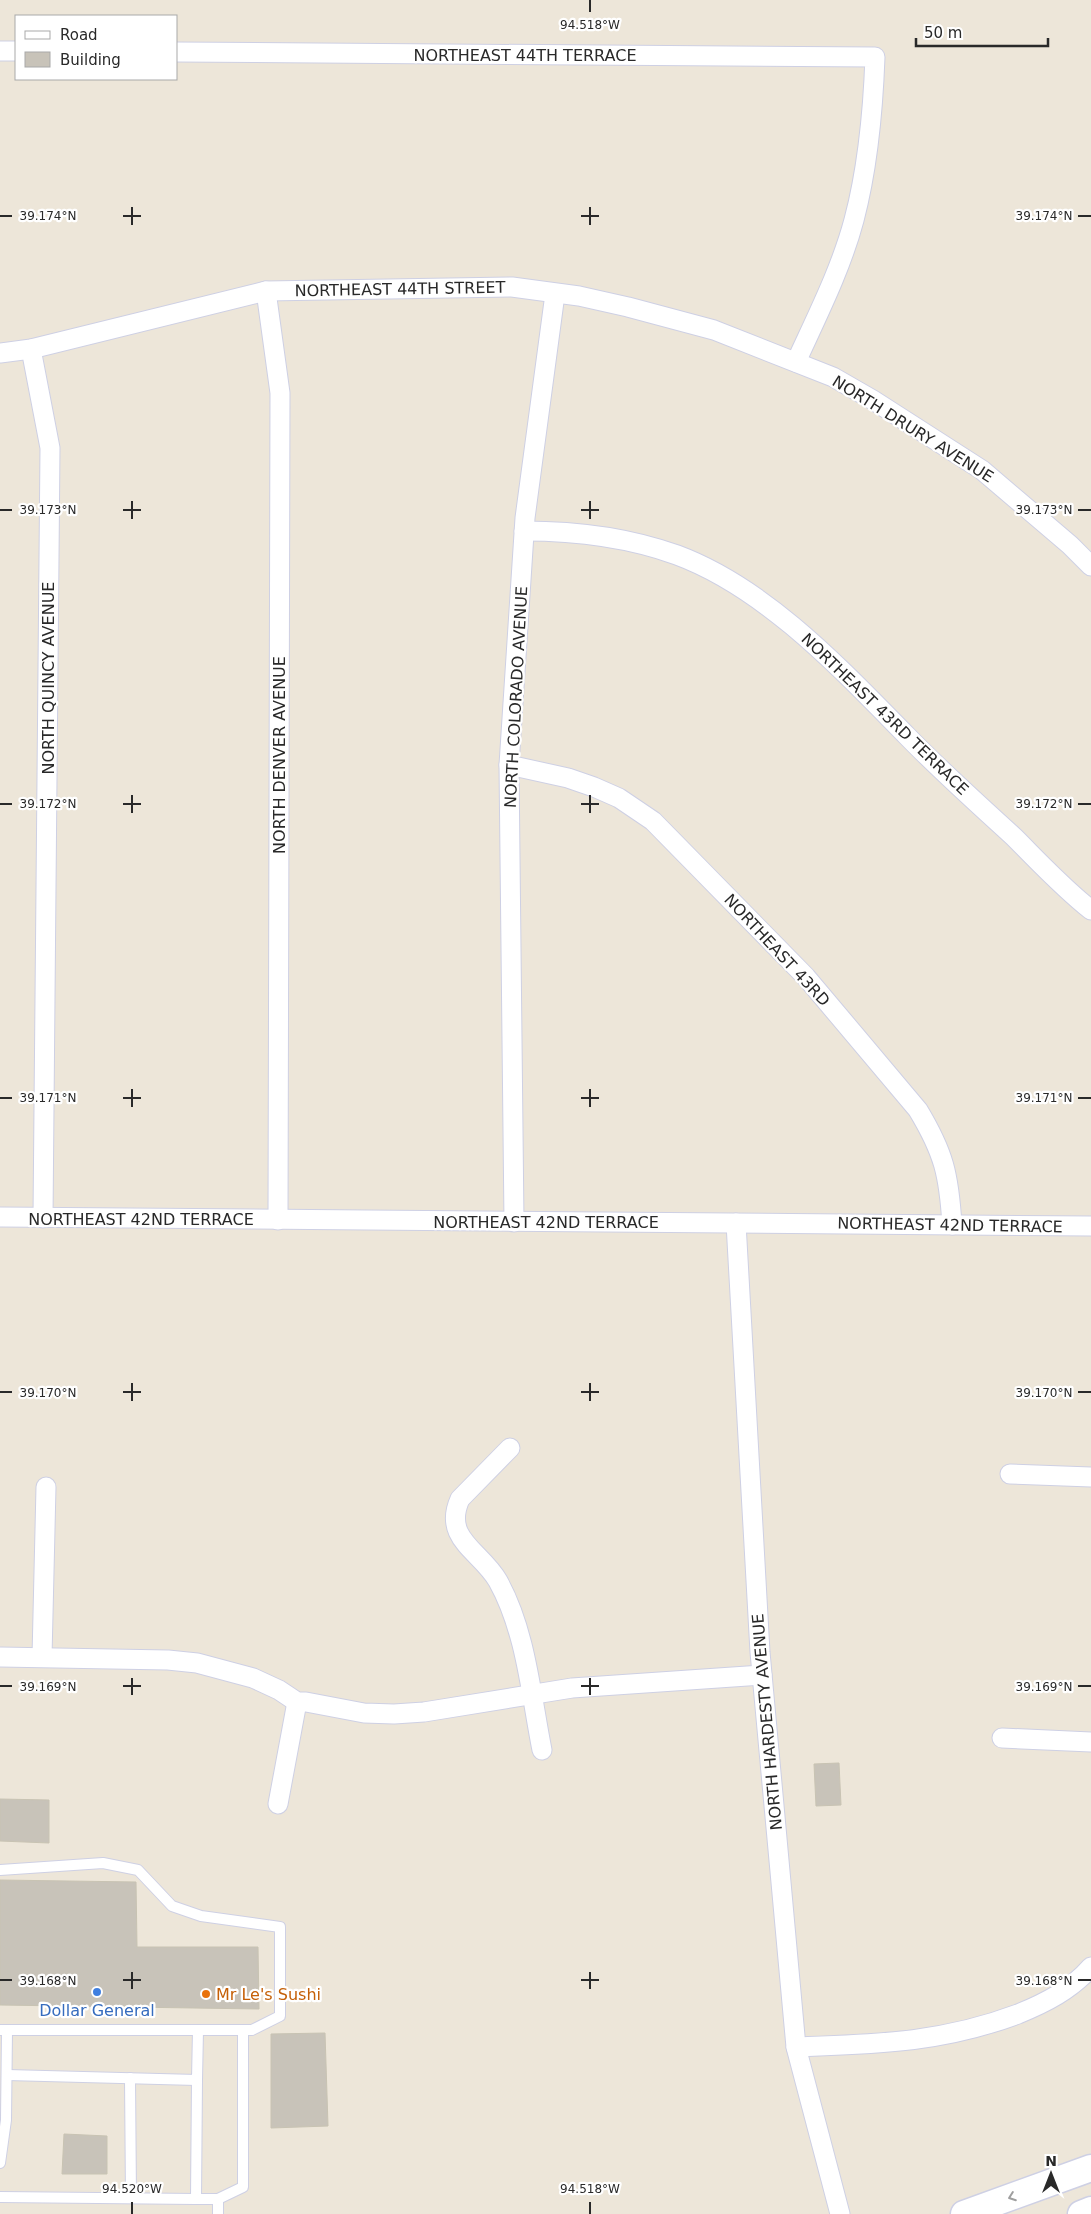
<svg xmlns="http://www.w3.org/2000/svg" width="1091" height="2214" font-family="'DejaVu Sans',sans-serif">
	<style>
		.building { fill: #c8c3b9; stroke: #c8c3b3 }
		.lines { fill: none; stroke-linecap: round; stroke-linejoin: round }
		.service-casing { stroke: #ced0e4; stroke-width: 12 }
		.minor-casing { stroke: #ced0e4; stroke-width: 21 }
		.secondary-casing { stroke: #ced0e4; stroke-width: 29 }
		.service { stroke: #fff; stroke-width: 10 }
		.minor { stroke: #fff; stroke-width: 19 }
		.secondary { stroke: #fff; stroke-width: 26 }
		.oneway { stroke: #9f9f9f }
		.ticks { fill: none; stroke: #292929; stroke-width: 2 }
		.shop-dot { fill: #3f7fe0; stroke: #fff; stroke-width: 2 }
		.food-dot { fill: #e8710a; stroke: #fff; stroke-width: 2 }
		.labels { text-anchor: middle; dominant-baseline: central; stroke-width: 4.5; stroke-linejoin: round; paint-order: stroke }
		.street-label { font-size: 16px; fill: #292929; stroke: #fff }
		.food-label { font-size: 16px; fill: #c56008; stroke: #fff; text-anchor: start }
		.shop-label { font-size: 16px; fill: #366cbe; stroke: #fff }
		.ticks-label { font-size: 12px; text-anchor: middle; fill: #292929; stroke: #fff; stroke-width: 4.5; stroke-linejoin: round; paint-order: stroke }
	</style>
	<rect width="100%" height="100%" fill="#ede6d9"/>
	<g class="building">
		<polygon points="839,1763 841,1805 816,1806 814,1764"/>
		<polygon points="0,1799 49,1800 49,1843 0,1841"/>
		<polygon points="0,1880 136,1882 137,1947 258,1947 259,2009 0,2005"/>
		<polygon points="325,2033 328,2126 271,2128 271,2034"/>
		<polygon points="64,2134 107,2136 107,2174 62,2174"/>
	</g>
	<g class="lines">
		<g class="service-casing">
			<g id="service">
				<polyline points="0,1870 103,1863 138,1870 172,1906 201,1916 280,1927 280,2016 252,2030 0,2030"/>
				<polyline points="7,2075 197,2080 198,2030"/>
				<polyline points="130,2078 131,2198"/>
				<polyline points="197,2080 196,2199 218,2199"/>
				<polyline points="0,2163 6,2120 7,2030"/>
				<polyline points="0,2197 196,2199"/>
				<polyline points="218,2214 218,2199 243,2187 243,2030"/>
			</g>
		</g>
		<g class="minor-casing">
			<g id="minor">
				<polyline points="0,51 16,51"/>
				<path d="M176,52L875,57C873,112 868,167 854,220C841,269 817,316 796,362"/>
				<polyline points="266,291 280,393 278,1220"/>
				<polyline points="31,349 50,448 43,1218"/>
				<polyline points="0,353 31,349 266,291 512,287 579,296 628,307 714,330 833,377 873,400 982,470 1070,545 1091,566"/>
				<path d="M524,531C577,531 627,537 677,555C766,588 841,669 907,736C941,771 978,804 1014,837C1039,862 1063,888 1091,910"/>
				<path d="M509,765L568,778L594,787L619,798L653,821L806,977L918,1110C944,1153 949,1175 952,1225"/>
				<polyline points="0,1217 1091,1226"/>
				<polyline points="514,1222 509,765 525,518 555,294"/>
				<polyline points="736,1223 760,1652 796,2047 840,2214"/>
				<path d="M510,1448L460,1499C442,1539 481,1551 498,1581C526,1631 531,1695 542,1750"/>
				<polyline points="1010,1474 1091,1477"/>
				<polyline points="0,1657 168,1660 197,1663 253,1678 279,1690 297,1702 306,1702 364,1713 394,1714 424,1712 572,1688 762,1675"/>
				<polyline points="42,1657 46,1487"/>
				<polyline points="1002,1738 1091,1742"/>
				<polyline points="278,1804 297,1702"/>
				<path d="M796,2047C876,2044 941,2043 1018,2014C1045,2003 1071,1990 1091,1967"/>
			</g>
		</g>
		<g class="secondary-casing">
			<g id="secondary">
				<polyline points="964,2214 1091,2168"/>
				<polyline points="1081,2214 1091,2210"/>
			</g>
		</g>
		<use href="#service" class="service"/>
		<use href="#minor" class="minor"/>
		<use href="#secondary" class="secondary"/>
	</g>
	<defs><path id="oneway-chevron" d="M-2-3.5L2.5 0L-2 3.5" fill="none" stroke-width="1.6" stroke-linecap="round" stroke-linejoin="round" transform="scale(1.25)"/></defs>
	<use class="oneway" href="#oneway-chevron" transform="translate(1012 2197) rotate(160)"/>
	<path class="ticks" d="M590,0V12M132,207V225M590,207V225M0,216H12M123,216H141M581,216H599M1078,216H1091M132,501V519M590,501V519M0,510H12M123,510H141M581,510H599M1078,510H1091M132,795V813M590,795V813M0,804H12M123,804H141M581,804H599M1078,804H1091M132,1089V1107M590,1089V1107M0,1098H12M123,1098H141M581,1098H599M1078,1098H1091M132,1383V1401M590,1383V1401M0,1392H12M123,1392H141M581,1392H599M1078,1392H1091M132,1678V1695M590,1678V1695M0,1686H12M123,1686H141M581,1686H599M1078,1686H1091M132,1972V1989M590,1972V1989M0,1980H12M123,1980H141M581,1980H599M1078,1980H1091M132,2202V2214M590,2202V2214"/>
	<circle class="shop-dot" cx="97" cy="1992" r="5"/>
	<circle class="food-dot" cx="206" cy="1994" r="5"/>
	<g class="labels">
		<g class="street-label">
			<text x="525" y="55">NORTHEAST 44TH TERRACE</text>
			<text transform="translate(400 289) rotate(-1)">NORTHEAST 44TH STREET</text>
			<text transform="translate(913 429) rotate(32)">NORTH DRURY AVENUE</text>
			<text transform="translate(48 678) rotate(-90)">NORTH QUINCY AVENUE</text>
			<text transform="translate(516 697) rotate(-87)">NORTH COLORADO AVENUE</text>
			<text transform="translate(885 714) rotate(44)">NORTHEAST 43RD TERRACE</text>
			<text transform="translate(279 755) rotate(-90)">NORTH DENVER AVENUE</text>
			<text transform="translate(777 950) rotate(47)">NORTHEAST 43RD</text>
			<text x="141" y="1219">NORTHEAST 42ND TERRACE</text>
			<text x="546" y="1222">NORTHEAST 42ND TERRACE</text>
			<text transform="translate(950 1225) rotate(1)">NORTHEAST 42ND TERRACE</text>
			<text transform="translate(767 1722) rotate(-95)">NORTH HARDESTY AVENUE</text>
		</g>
		<g class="food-label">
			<text x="216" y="1994">Mr Le's Sushi</text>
		</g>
		<g class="shop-label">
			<text x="97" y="2010">Dollar General</text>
		</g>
	</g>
	<g class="ticks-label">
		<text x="590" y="29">94.518°W</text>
		<text x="48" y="220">39.174°N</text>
		<text x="1044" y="220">39.174°N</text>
		<text x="48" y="514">39.173°N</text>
		<text x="1044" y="514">39.173°N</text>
		<text x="48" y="808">39.172°N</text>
		<text x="1044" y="808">39.172°N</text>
		<text x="48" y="1102">39.171°N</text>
		<text x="1044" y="1102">39.171°N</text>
		<text x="48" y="1397">39.170°N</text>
		<text x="1044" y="1397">39.170°N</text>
		<text x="48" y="1691">39.169°N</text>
		<text x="1044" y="1691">39.169°N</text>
		<text x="48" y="1985">39.168°N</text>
		<text x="1044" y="1985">39.168°N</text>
		<text x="132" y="2193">94.520°W</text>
		<text x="590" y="2193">94.518°W</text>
	</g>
	<rect x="15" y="15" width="162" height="65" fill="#ffffff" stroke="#a9a9a9"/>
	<rect x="25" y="31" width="25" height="8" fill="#ffffff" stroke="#a9a9a9"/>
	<text x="60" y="40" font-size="15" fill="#292929">Road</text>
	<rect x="25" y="52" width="25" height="15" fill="#c8c3b9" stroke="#a9a9a9"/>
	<text x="60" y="65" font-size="15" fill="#292929">Building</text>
	<g transform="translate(1051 2174)" stroke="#ffffff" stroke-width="4" paint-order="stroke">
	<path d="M0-4L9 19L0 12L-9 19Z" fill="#292929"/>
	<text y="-8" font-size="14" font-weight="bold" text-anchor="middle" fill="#292929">N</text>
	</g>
	<path d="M916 38v8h132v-8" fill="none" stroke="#292929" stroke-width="2.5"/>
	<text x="924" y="38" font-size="15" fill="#292929" stroke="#ffffff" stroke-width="4" paint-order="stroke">50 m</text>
</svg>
